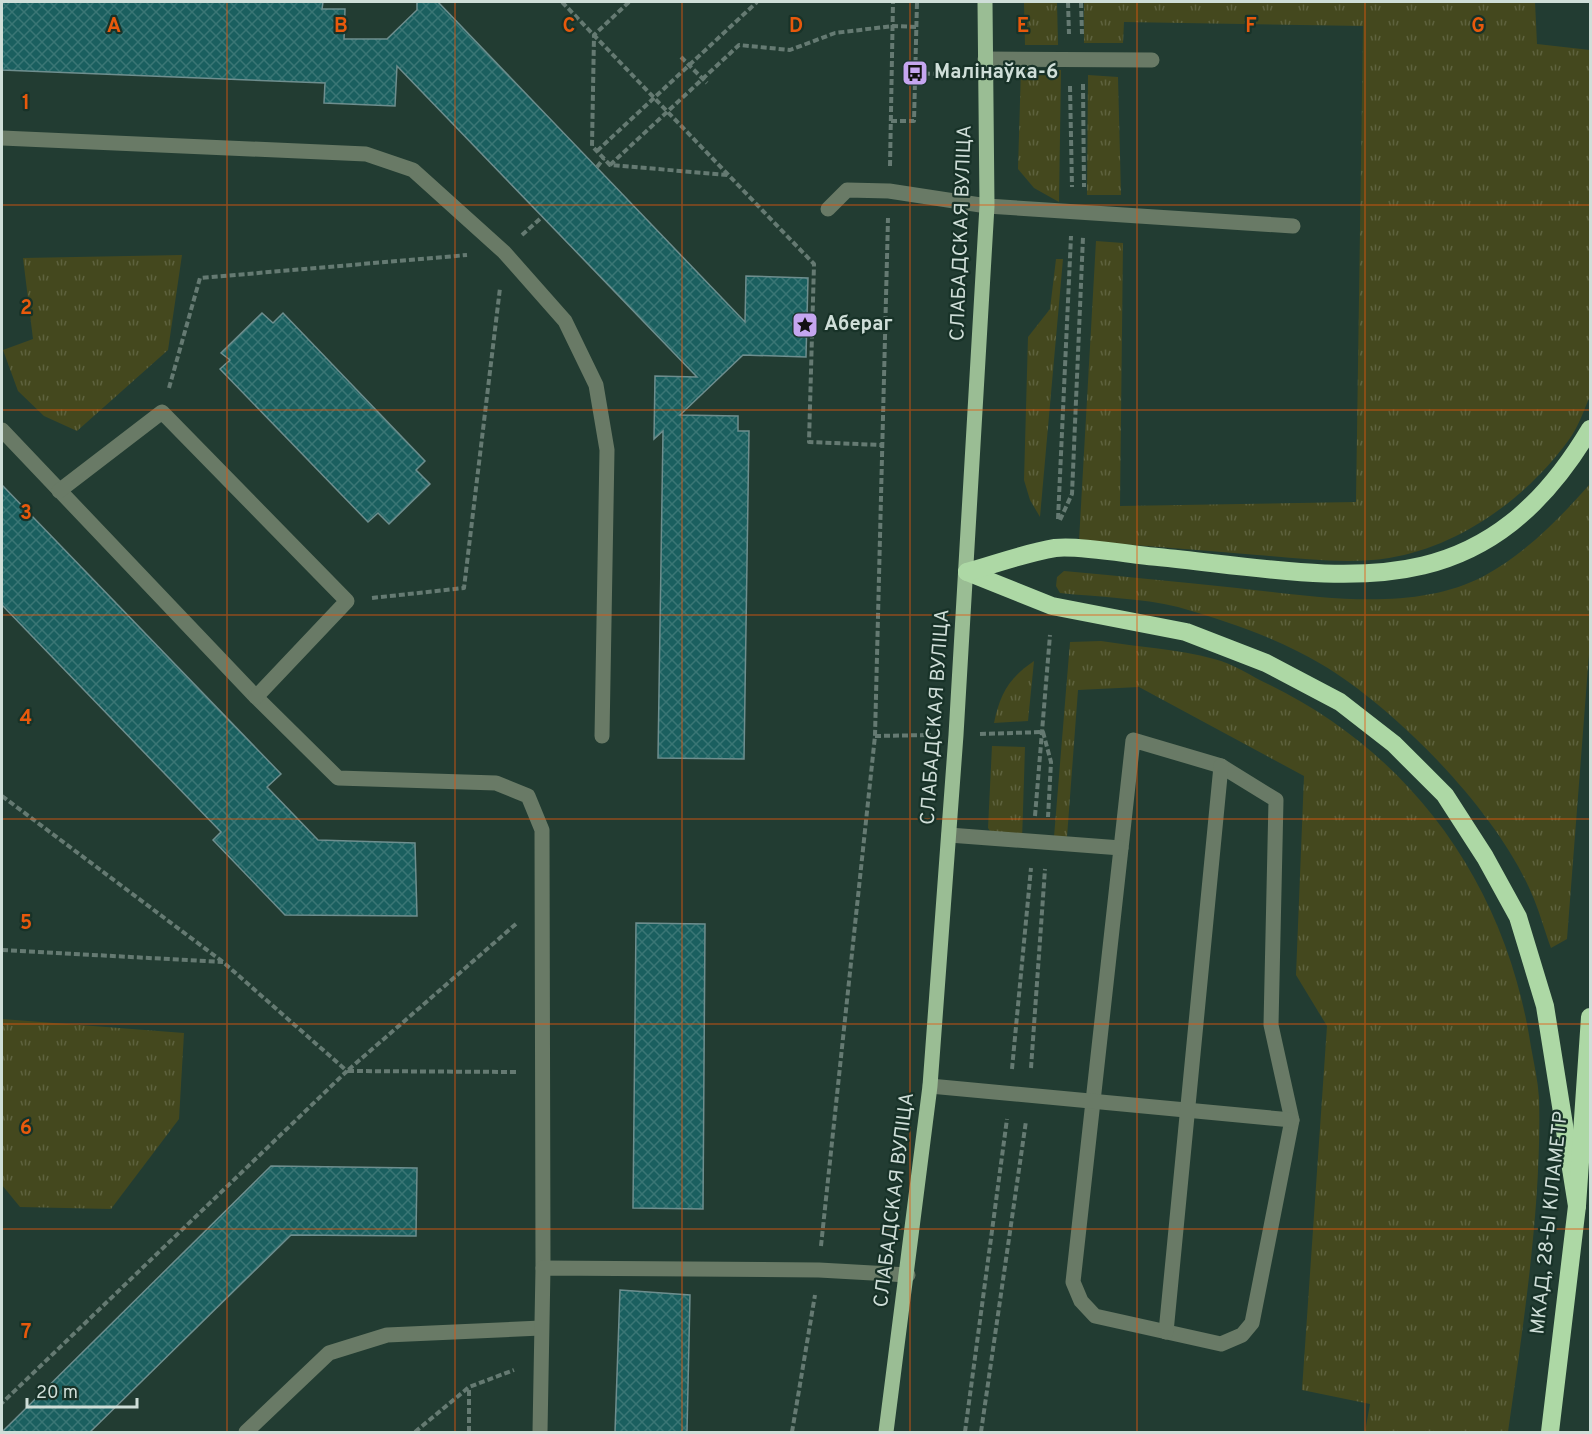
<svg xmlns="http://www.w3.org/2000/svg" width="1592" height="1434" font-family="Overpass,sans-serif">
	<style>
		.grass { fill: url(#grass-tufts) }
		.building { fill: url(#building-cross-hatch); stroke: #6e8e8e; stroke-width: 1.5 }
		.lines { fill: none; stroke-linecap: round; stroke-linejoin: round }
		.path { stroke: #657a72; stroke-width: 4; stroke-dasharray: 6 3; stroke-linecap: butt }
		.minor { stroke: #697a66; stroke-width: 15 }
		.major { stroke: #9abd94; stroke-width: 15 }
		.highway { stroke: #add8a5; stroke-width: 18 }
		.grid { fill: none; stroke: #e8590c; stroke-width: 1.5; stroke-opacity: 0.55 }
		.labels { text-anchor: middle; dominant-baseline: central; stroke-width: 4.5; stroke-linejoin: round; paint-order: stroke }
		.poi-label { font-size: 20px; font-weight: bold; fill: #cfded8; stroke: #183228; text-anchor: start }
		.street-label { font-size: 20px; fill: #cfded8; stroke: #183228 }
		.grid-label { font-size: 20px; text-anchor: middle; font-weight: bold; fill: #e8590c; stroke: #183228; stroke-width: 4.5; stroke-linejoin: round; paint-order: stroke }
	</style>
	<defs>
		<pattern id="grass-tufts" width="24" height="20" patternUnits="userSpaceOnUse" patternTransform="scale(1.5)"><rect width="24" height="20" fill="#44481e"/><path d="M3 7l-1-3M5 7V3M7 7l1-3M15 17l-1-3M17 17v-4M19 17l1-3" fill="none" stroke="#5e623e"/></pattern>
		<pattern id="building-cross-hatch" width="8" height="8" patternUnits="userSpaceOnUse" patternTransform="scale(1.5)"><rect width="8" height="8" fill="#1a5f5f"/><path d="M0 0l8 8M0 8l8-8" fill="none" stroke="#3a7675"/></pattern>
	</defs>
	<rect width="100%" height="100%" fill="#223c32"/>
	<g class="grass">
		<polygon points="1024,2 1057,2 1058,45 1025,45"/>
		<path d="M1084,2H1535L1537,44L1590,50V396C1584,410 1578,428 1568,441C1526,498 1461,546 1389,558C1345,565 1301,558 1257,555C1198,550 1139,545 1079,541L1096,241L1123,243L1120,506L1356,502L1363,26L1124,22L1123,43H1084Z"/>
		<polygon points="1021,68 1061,70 1059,202 1034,188 1018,169"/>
		<polygon points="1088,75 1118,77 1121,195 1087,195"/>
		<polygon points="182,255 168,350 77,431 44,416 18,391 3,350 33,339 23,258"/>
		<polygon points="1056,259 1063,259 1040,517 1030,500 1024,480 1028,337 1050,309"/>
		<path d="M1590,484V641L1567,939L1551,948C1544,929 1539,910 1531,892C1496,811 1397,709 1321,664C1277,638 1227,621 1178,607C1142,598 1097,597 1060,593L1056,586L1057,577L1064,571C1122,576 1179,582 1237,588C1313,596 1412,614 1484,576C1526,553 1559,519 1590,484Z"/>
		<path d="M1101,641C1138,647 1178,649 1214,659C1233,663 1252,677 1270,685C1415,756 1507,888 1531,1047C1534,1064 1538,1081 1539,1098C1542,1205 1523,1327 1508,1432H1365L1370,1404L1302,1390L1327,1026L1296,975L1304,776L1139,687L1078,690L1067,837H1054L1070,642Z"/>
		<path d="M1034,661L1028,721L994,723C1000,694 1009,678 1034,661Z"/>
		<polygon points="992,746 1025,747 1022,841 994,837 988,828"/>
		<polygon points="2,1019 184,1033 179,1119 111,1209 20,1207 2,1185"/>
	</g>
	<g class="building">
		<polygon points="2,2 323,2 322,9 345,9 344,39 387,39 417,10 417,2 438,2 745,322 746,276 808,278 806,357 743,355 680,415 738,416 738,431 749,431 744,759 658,758 663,431 654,439 655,376 697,377 397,66 395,106 324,103 325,83 2,70"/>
		<polygon points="262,313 273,323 283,313 425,461 416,470 430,484 389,524 378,513 368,522 220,369 230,360 221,353"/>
		<polygon points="2,485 281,774 267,787 318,840 415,843 417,916 285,915 213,840 221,832 2,605"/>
		<polygon points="636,923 705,924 703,1209 633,1208"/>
		<polygon points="271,1166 417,1168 416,1236 291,1235 90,1432 2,1432"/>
		<polygon points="620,1290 690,1295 687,1432 615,1432"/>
	</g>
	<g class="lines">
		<g class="path">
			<polyline points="562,2 814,264 809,442 882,445"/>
			<polyline points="629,2 594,35 592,146 610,165 728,175"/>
			<polyline points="1068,2 1069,34"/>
			<polyline points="1081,2 1082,34"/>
			<polyline points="681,57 707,83"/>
			<polyline points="915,73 960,75"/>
			<polyline points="1083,84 1084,187"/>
			<polyline points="1070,86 1072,187"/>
			<polyline points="891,121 914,121 917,2"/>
			<polyline points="597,151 757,2"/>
			<polyline points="610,165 739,45 790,50 835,33 893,26 917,27"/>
			<polyline points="890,166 893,2"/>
			<polyline points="597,167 604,158"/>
			<polyline points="522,235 542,217"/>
			<polyline points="169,388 200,278 467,255"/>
			<polyline points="1058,519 1071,236"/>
			<polyline points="1060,520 1072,494 1083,237"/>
			<polyline points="372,598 464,588 500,288"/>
			<polyline points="980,734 1043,732 1051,762 1048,817"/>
			<polyline points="875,736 931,735"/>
			<polyline points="2,796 223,962 347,1071 2,1403"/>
			<polyline points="1035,816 1050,635"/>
			<polyline points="2,950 223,962"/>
			<polyline points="1031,1068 1045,869"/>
			<polyline points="1012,1069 1031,868"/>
			<polyline points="516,1072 347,1071 517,923"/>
			<polyline points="821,1246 875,736 888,218"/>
			<polyline points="415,1432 469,1387 514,1370"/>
			<polyline points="469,1432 469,1387"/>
			<polyline points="792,1432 815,1295"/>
			<polyline points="965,1432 1007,1119"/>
			<polyline points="981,1432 1026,1121"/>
		</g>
		<g class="minor">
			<polyline points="985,59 1152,60"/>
			<polyline points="2,138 366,154 413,170 504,252 565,321 596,385 607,450 602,736"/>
			<polyline points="828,209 847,190 889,191 987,206 1293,226"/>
			<polyline points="2,430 256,697 338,778 496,783 528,796 542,830 543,1268"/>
			<polyline points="59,491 162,412 347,601 256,697"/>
			<polygon points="1133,740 1221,766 1276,800 1271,1025 1292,1120 1252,1323 1242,1335 1221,1344 1095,1316 1081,1301 1073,1282"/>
			<polyline points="949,835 1121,848"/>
			<polyline points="930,1086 1292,1120"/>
			<polyline points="1166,1332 1221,766"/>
			<polyline points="246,1432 329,1353 387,1335 541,1328"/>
			<polyline points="540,1432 543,1268 819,1270 908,1275"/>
		</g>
		<polyline class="major" points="886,1432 930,1086 956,735 987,206 985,2"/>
		<g class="highway">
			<polyline points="967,572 1052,606 1186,632 1266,663 1340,702 1394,744 1445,795 1485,857 1518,917 1545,1006 1577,1206"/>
			<path d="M967,572C996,564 1025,553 1055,548C1079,545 1132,555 1158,557C1342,576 1479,615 1590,429"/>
			<polyline points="1550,1432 1577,1206 1590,1017"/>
		</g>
	</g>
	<path class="grid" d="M227,2V1432M455,2V1432M682,2V1432M910,2V1432M1137,2V1432M1365,2V1432M2,205H1590M2,410H1590M2,615H1590M2,819H1590M2,1024H1590M2,1229H1590"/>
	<defs>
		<g id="bus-square" transform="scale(1.35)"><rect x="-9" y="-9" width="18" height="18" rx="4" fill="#c5a6f0" stroke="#183228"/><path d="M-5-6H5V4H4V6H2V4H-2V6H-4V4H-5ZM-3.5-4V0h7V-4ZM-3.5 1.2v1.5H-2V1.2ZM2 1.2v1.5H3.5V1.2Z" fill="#111"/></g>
		<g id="sight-square" transform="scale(1.35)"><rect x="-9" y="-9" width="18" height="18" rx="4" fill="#c5a6f0" stroke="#183228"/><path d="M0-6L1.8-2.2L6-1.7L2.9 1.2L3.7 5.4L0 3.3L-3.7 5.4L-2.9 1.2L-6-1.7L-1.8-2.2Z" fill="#111"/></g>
	</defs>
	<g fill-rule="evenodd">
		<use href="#bus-square" x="915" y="73"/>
		<use href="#sight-square" x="805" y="325"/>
	</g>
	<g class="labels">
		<g class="poi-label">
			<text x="934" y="73">Малінаўка-6</text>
			<text x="824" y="325">Абераг</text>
		</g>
		<g class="street-label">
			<text transform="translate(962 233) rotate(-88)">СЛАБАДСКАЯ ВУЛІЦА</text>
			<text transform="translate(936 717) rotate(-86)">СЛАБАДСКАЯ ВУЛІЦА</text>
			<text transform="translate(895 1200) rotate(-83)">СЛАБАДСКАЯ ВУЛІЦА</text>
			<text transform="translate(1550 1223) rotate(-84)">МКАД, 28-Ы КІЛАМЕТР</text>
		</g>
	</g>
	<g class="grid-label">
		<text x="114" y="32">A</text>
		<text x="341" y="32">B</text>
		<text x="569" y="32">C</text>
		<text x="796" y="32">D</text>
		<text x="1023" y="32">E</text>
		<text x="1251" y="32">F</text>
		<text x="1478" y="32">G</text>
		<text x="26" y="109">1</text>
		<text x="26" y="314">2</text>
		<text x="26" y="519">3</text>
		<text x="26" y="724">4</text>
		<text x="26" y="929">5</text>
		<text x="26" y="1134">6</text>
		<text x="26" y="1338">7</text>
	</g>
	<rect width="1592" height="1434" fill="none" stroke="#cfded8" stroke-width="6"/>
	<path d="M27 1398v9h110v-9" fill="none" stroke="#cfded8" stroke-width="3"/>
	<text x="36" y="1398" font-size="18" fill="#cfded8" stroke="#183228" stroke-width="4.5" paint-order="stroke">20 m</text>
</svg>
